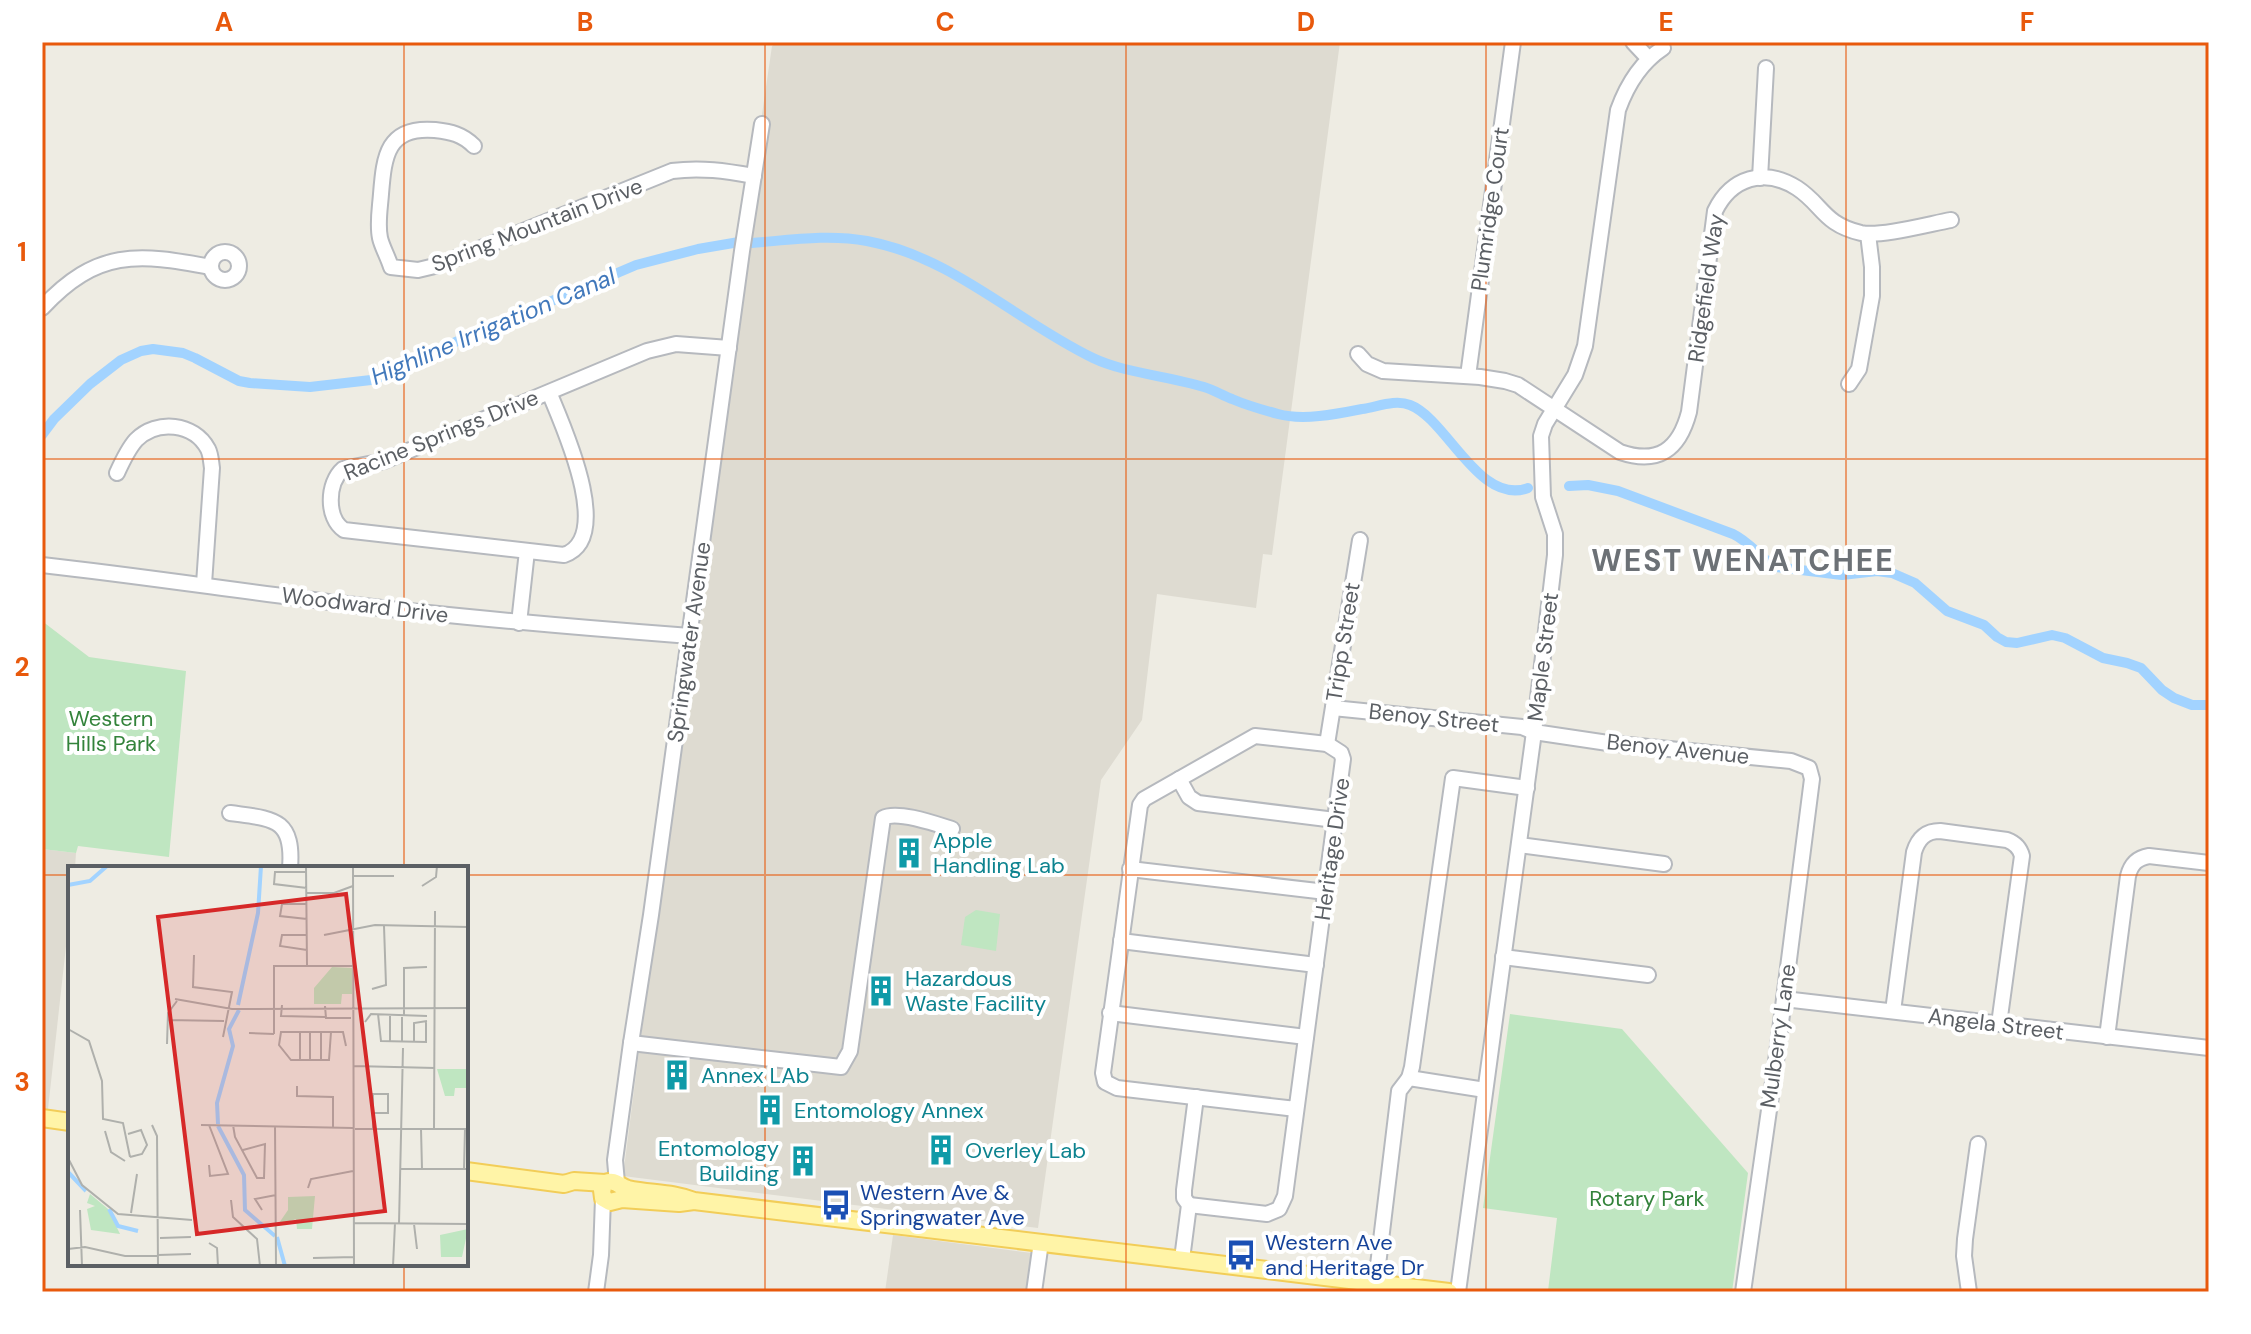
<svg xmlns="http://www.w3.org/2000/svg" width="2251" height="1334" font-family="'DM Sans',sans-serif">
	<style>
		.education { fill: #dedbd1 }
		.green { fill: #bfe6c1 }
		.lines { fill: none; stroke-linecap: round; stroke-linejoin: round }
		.canal { stroke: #a2d3ff; stroke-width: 10 }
		.minor-casing { stroke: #b6b9be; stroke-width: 18 }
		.major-casing { stroke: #f2cd58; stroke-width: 20 }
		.minor { stroke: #fff; stroke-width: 14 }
		.major { stroke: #fff4a7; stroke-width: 16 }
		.grid { fill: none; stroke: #e8590c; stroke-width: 2; stroke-opacity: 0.55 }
		.labels { text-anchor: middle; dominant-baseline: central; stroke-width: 8; stroke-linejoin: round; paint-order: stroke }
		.street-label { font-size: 22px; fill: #5b5f64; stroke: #fff }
		.park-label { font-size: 22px; fill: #33833b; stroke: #fff }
		.culture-label { font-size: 22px; fill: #0d838f; stroke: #fff; text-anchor: start }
		.transit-label { font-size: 22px; fill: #164399; stroke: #fff; text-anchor: start }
		.water-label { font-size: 24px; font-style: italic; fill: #4178bb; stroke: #fff }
		.district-label { font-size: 30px; font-weight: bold; letter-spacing: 2px; fill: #6c7176; stroke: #fff }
		.inset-river { fill: none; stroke: #a2d3ff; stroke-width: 4 }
		.inset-road { fill: none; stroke: #afb0ac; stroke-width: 2 }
		.view { fill: #d62828; fill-opacity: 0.15; stroke: #d62828; stroke-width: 4 }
		.inset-edge { fill: none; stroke: #5b5f64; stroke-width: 4 }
		.neatline { fill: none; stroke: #e8590c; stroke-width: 3 }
		.grid-label { font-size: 26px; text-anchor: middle; font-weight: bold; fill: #e8590c }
	</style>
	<rect width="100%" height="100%" fill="#eeece3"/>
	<g class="education">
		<polygon points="778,42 1340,42 1272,555 1263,554 1256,608 1157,594 1142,720 1101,780 1038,1228 623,1176 742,251 772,46"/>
		<polygon points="42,849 76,853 75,868 70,868 70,910 48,1109 42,1108"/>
		<polygon points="893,1235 1032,1253 1027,1292 885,1292"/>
	</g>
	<g class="green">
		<polygon points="42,621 89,657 186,671 169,857 78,846 76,853 42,849"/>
		<polygon points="976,910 1000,914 996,951 961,945 965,917"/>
		<polygon points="1510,1014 1622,1029 1748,1173 1732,1292 1548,1291 1557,1218 1483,1208"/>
	</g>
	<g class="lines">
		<g class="canal">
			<path d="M752,243C790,240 829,234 867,241C953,257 1016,321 1093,358C1124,373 1169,376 1204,387C1214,390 1222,395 1232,399C1246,405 1263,410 1278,414C1303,421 1337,414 1362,409C1377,407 1395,399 1410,405C1447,419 1479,506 1528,488"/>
			<polyline points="42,435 54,419 90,384 121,360 141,351 153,349 183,353 195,358 239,381 250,383 310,387 371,380 395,373 439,349 636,265 698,249 739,242"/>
			<path d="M1569,486L1588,485L1618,491L1733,534C1750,542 1760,558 1776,567L1842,575L1877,571L1892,573L1915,583L1947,611L1984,625L1997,637L2006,642L2017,643L2052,635L2065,638L2103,658L2127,663L2141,668L2162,690L2174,698L2192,705H2209"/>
		</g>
		<g class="minor-casing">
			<g id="minor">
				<polyline points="1633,42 1649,59"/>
				<path d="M474,146C462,134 451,132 435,130C387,126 384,156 381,194C380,208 377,224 380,238C382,247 388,257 391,267L418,270L439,265L672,171C701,167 726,171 754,176"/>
				<polyline points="1760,178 1766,68"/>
				<circle cx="225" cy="266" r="14"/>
				<path d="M42,308C97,249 137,253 211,267"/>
				<path d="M1358,354L1367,364L1383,371L1480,377L1505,381L1518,385L1620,452C1658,465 1679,450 1689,412L1715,211C1731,178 1764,167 1797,188C1823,205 1823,224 1861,233C1881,237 1929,224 1951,220"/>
				<polyline points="1468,376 1513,42"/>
				<polyline points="1849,384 1859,369 1872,296 1872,267 1868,234"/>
				<path d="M549,392C562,424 615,538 564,555L344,530C326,518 327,483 343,469L384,461L647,351L676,344L729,348"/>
				<path d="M117,473C122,462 128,449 136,440C157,419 194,423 208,449C211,455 211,462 212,468L204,584"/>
				<path d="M42,565C141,576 239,591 338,603C455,617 572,627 690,636"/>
				<polyline points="519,623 527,551"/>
				<polyline points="1333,708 1522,727 1534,732 1608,743 1791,761 1809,768 1812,779 1777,1054 1743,1292"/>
				<polyline points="1327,744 1360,540"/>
				<polyline points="1179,779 1189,797 1198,803 1335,820"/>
				<path d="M230,813C272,819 294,817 290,868"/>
				<polyline points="1519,845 1664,864"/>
				<polyline points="1130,869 1326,892"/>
				<polyline points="1121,941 1316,965"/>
				<polyline points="1503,957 1648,975"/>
				<polyline points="1784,999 2209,1048"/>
				<path d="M1893,1011L1914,852C1918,839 1925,831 1940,831L2007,840C2015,843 2020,848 2022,856L1999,1024"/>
				<polyline points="1110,1013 1306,1037"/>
				<path d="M2107,1037L2128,876C2131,864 2137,858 2149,856L2209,863"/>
				<path d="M631,1043L841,1067L850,1051L883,818C897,810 936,824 952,829"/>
				<polyline points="1409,1078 1412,1067 1453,778 1527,788"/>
				<polyline points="617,1183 615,1160 631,1043 651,915 742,251 762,124"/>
				<polyline points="1189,1205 1267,1214 1279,1209 1285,1196 1343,759 1341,753 1327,744 1255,736 1144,799 1140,805 1103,1073 1105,1082 1117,1088 1296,1109"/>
				<polyline points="1182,1259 1189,1205 1184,1198 1184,1190 1196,1097"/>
				<polyline points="1378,1265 1399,1091 1409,1078 1485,1090"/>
				<polyline points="596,1292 601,1255 603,1198"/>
				<polyline points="1034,1292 1041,1242"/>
				<path d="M1458,1292L1534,732L1555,555V534L1543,497L1541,436L1545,424L1575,375L1585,346L1618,110C1627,85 1640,63 1663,48"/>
				<polyline points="1969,1292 1964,1256 1965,1239 1978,1144"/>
			</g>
		</g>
		<g class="major-casing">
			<g id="major">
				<polyline points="42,1118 70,1122"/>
				<polyline points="466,1171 564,1184 574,1181 605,1183"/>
				<path d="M694,1201C672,1192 651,1194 628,1189C618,1186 616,1179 605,1183L602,1190L603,1198L610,1202L622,1199L679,1203L694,1201L1449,1292"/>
			</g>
		</g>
		<use href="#minor" class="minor"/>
		<use href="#major" class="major"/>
	</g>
	<path class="grid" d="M404,42V868M765,42V1292M1126,42V1292M1486,42V1292M1846,42V1292M42,459H2209M42,875H70M466,875H2209M404,1264V1292"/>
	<defs>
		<g id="building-bare" transform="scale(2.4)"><path d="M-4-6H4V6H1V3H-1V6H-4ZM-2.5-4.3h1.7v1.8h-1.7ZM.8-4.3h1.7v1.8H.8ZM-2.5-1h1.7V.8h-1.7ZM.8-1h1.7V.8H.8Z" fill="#0f9aa8" stroke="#fff" stroke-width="2.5" paint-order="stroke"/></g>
		<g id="bus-bare" transform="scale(2.4)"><path d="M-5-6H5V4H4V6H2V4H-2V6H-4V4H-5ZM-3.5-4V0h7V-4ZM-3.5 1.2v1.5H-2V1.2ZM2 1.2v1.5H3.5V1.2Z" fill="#1a4fb4" stroke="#fff" stroke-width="2.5" paint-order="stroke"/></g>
	</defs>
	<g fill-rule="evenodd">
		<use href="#building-bare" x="909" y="853"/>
		<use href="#building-bare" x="881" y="991"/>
		<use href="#building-bare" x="677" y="1075"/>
		<use href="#building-bare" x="770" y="1110"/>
		<use href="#building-bare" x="941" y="1150"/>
		<use href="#building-bare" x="803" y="1161"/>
		<use href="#bus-bare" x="836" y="1205"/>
		<use href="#bus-bare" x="1241" y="1255"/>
	</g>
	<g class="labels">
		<g class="street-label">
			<text transform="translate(1490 209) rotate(-82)">Plumridge Court</text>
			<text transform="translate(537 225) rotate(-21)">Spring Mountain Drive</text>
			<text transform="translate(1706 288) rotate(-82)">Ridgefield Way</text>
			<text transform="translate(441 435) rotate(-22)">Racine Springs Drive</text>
			<text transform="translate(365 605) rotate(7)">Woodward Drive</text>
			<text transform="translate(689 642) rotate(-82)">Springwater Avenue</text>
			<text transform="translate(1343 642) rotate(-81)">Tripp Street</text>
			<text transform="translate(1543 657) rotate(-83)">Maple Street</text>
			<text transform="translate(1434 718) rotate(6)">Benoy Street</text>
			<text transform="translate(1678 749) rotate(6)">Benoy Avenue</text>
			<text transform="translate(1332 849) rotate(-82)">Heritage Drive</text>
			<text transform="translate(1996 1024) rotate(7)">Angela Street</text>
			<text transform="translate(1778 1036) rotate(-82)">Mulberry Lane</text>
		</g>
		<g class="park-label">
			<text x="111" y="718">Western<tspan x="111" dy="25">Hills Park</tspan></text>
			<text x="1647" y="1198">Rotary Park</text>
		</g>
		<g class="culture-label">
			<text x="933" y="840">Apple<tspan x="933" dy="25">Handling Lab</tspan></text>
			<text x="905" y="978">Hazardous<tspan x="905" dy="25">Waste Facility</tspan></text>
			<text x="701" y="1075">Annex LAb</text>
			<text x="794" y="1110">Entomology Annex</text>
			<text x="779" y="1148" text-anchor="end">Entomology<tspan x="779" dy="25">Building</tspan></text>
			<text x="965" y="1150">Overley Lab</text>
		</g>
		<g class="transit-label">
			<text x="860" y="1192">Western Ave &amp;<tspan x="860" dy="25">Springwater Ave</tspan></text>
			<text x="1265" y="1242">Western Ave<tspan x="1265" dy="25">and Heritage Dr</tspan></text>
		</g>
		<g class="water-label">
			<text transform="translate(493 326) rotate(-23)">Highline Irrigation Canal</text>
		</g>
		<g class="district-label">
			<text x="1743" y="560">WEST WENATCHEE</text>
		</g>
	</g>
	<g transform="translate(68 866)">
		<rect width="400" height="400" fill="#eeece3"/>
		<path d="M264,101L284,102V128H274L273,138H246V122ZM369,203H400V222H387L386,230H377ZM22,328L40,343L52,368L23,364L19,343L27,340L19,337ZM247,330L244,363H229L228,353L209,360L220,344V331ZM400,363L394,391H373L372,369Z" fill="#bfe6c1"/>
		<path class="inset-river" d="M0,19L22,15L39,0M170,139L190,47L193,0M150,258L149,237L165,180L161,163L171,144M150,260L176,309L177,344L207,370M0,306L18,325M41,343L50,360L70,365M209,371L217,400"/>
		<path class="inset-road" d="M238,0L239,99M285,0L286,400M238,6H207L206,18L239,22M285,10H326M354,20L368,11L369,0M239,27H266L285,20M238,38H214L212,50L239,53M239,69H214L212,80L239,84M256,69L307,59L400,61M126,89L125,121L164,126L155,171M304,123L318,119L316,60M107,133L164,143L400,142M214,139L213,150L257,151M257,140L258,152H283M310,148L313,175L358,176V156M322,149V175M336,149V102L359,101M100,154L156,155M297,156L303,148L359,150M0,163L21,175L34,215L35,253L55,257L62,291M232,166V194M242,166V194M253,166V194M263,166L261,194H223L211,179L213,166H275L278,180M181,167L206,168M206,168V100H285M334,175V149M346,176V157L359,155M99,178L100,147L109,135M286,200L367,202M229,220V230L265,231V261M84,259L89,270L90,400M133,259L285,262M141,259L160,308L142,310L141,299M165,259L167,271L189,312H196L197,278L175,284M207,260L208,400M305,262V228H320V247H305M287,263H400M353,263L354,303M366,263L367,45M37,265L43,286L57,295M60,268L73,264L79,279L74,288L62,291M0,292L14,319L50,348L124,354M332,303H400M396,303L397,263M240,322L243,313L285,305M163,334L165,351L189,373L192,400M12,344L14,400M194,344L187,333L208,329M63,347L69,308M286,357L400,358M331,357L335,182M346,358L349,383M92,372L123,371M141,377L149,382L150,400M0,383L17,381L57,390L123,388M245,392L286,391M325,400L327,357"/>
		<path class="view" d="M278,28L317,345L129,368L90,51Z"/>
		<rect width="400" height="400" class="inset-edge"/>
	</g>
	<rect width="2251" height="1334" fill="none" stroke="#ffffff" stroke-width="88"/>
	<rect x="44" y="44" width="2163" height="1246" class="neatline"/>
	<g class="grid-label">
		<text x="224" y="31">A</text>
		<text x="585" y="31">B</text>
		<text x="945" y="31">C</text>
		<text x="1306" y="31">D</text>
		<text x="1666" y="31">E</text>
		<text x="2027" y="31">F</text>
		<text x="22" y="261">1</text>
		<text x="22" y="676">2</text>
		<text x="22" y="1091">3</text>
	</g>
</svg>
